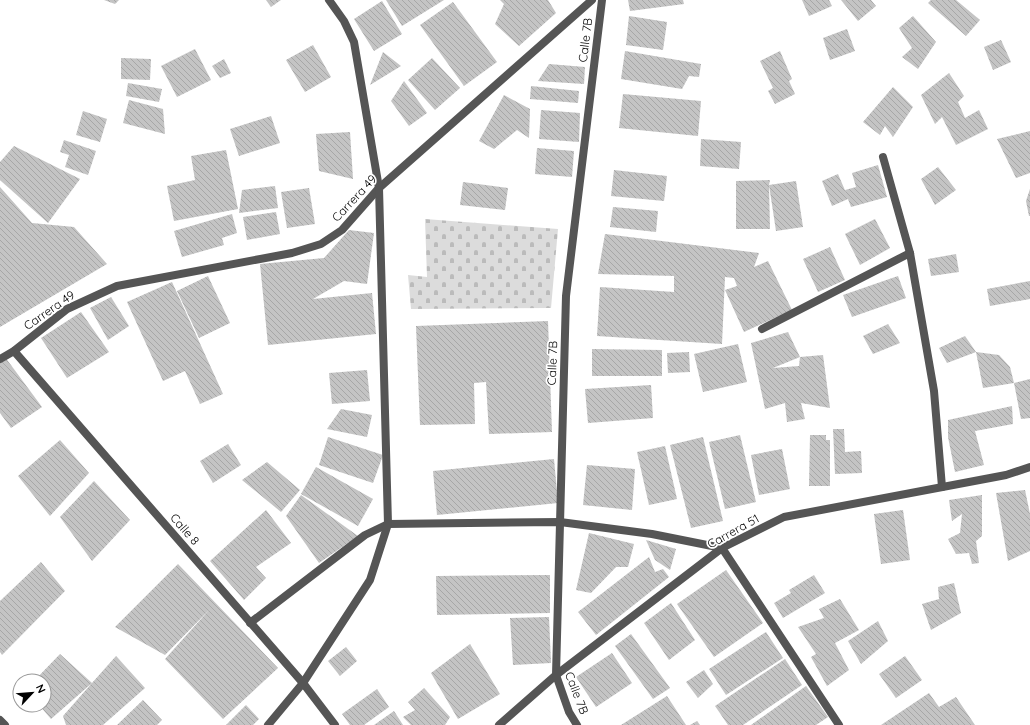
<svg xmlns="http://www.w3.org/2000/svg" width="1030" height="725" font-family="Quicksand,sans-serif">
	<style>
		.cemetery { fill: url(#cemetery-stones) }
		.building { fill: url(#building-back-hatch) }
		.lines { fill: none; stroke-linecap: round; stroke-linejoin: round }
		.minor { stroke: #555; stroke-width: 8 }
		.tertiary { stroke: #555; stroke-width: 8 }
		.labels { text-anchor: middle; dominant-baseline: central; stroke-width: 3.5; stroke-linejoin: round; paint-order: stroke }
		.street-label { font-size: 12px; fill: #000; stroke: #fff }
	</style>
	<defs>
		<pattern id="cemetery-stones" width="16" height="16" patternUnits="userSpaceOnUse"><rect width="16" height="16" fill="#dcdcdc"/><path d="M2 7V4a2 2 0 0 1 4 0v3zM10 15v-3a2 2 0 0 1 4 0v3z" fill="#bbb"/></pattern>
		<pattern id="building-back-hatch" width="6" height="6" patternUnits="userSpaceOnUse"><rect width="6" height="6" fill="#c4c4c4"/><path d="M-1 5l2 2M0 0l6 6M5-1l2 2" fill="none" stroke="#a7a7a7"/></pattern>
	</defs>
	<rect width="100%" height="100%" fill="#fff"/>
	<polygon class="cemetery" points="425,219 558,229 551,308 411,309 408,275 427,277"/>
	<g class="building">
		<polygon points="104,0 119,0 115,4"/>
		<polygon points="266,0 281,0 271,7"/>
		<polygon points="386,0 444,0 402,26"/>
		<polygon points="500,0 548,0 556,13 519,46 495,24 504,4"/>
		<polygon points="628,0 683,0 684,4 630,11"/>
		<polygon points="802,0 829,0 832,6 809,16"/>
		<polygon points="841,0 871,0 876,6 858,21"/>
		<polygon points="931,0 956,0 980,20 966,36 928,3"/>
		<polygon points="382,1 402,34 374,51 354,19"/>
		<polygon points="453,2 497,62 464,86 420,25"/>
		<polygon points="629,16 667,22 663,50 626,45"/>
		<polygon points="913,16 936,42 918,69 902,57 912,48 899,28"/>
		<polygon points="847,29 855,51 830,60 823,38"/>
		<polygon points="1001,40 1011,62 993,70 984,47"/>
		<polygon points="313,45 331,77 305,92 286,60"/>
		<polygon points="195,49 211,80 177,97 161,66"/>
		<polygon points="625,51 701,64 699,77 689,76 682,89 621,79"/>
		<polygon points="780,51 792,79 789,81 795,94 775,104 768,91 773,88 760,61"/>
		<polygon points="383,52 401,66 370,85"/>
		<polygon points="121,58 151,59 150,80 121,79"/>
		<polygon points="432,58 460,88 435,110 408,80"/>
		<polygon points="224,59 231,73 220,78 212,66"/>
		<polygon points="549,64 585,67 584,84 538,81"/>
		<polygon points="949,73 964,96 958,102 965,118 979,110 988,129 956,145 942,117 935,124 921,95"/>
		<polygon points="404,81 427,113 409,126 391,101"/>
		<polygon points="128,83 162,89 159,102 126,96"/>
		<polygon points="531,86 579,91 578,103 530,99"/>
		<polygon points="893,87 913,107 893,137 885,126 880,135 863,122"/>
		<polygon points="623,94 701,101 698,136 619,128"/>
		<polygon points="504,95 530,109 529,138 517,130 494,149 479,141"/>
		<polygon points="129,100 163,109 165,134 123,123"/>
		<polygon points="541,110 580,113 579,142 539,139"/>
		<polygon points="83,111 107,119 100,142 76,135"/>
		<polygon points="271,116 280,143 239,156 230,129"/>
		<polygon points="1030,131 1030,173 1016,178 997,139"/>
		<polygon points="350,132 353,179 319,171 316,134"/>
		<polygon points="701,139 741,142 739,169 700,166"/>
		<polygon points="64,140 96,151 88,175 65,167 69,155 60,152"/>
		<polygon points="14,146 80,179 48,223 0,180 0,162"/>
		<polygon points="537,148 574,151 572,177 535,174"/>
		<polygon points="226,150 238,209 174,221 167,186 195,180 191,156"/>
		<polygon points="878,165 887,197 851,207 848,199 832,206 822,181 838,174 847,195 845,190 856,187 852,173"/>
		<polygon points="938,167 956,190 935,205 921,179"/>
		<polygon points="614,170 667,176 664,201 611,196"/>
		<polygon points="770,180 769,185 796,181 803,227 776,231 769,185 770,229 736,229 736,181"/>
		<polygon points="463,182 508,188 505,210 460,205"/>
		<polygon points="275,186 278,208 239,213 242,190"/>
		<polygon points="0,187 32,223 74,227 107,264 0,327"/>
		<polygon points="309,188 315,224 287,228 281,192"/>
		<polygon points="1030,189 1030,216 1029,216 1026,201"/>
		<polygon points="613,207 658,211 656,232 610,227"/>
		<polygon points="276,212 280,234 247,240 243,217"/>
		<polygon points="232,214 237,233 222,238 224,245 182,257 174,231"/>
		<polygon points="875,219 890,248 860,265 845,234"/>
		<polygon points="349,230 374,233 367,284 344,281 313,299 372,293 376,334 268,345 260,264 324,258"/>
		<polygon points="605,234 759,253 754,267 768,261 792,310 744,332 725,290 737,286 734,278 725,277 722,344 597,336 600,287 674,292 674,276 598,274"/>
		<polygon points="830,247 845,280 818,292 803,259"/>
		<polygon points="956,254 959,272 931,276 928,259"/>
		<polygon points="208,276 230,323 199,338 177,291"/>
		<polygon points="898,276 906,298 852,317 843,295"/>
		<polygon points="1030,281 1030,299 990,306 987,289"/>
		<polygon points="172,282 223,394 200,404 185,371 163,381 127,302"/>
		<polygon points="111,297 129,326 108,340 90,308"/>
		<polygon points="81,312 109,352 67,378 41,338"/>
		<polygon points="548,321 552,432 489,434 486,382 474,383 475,424 420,425 416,326"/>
		<polygon points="888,324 900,343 873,354 863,336"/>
		<polygon points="788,332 800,357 773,368 799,366 800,357 823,355 830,408 801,403 805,419 787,422 785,403 765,409 751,343"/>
		<polygon points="965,336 976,352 947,363 939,348"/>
		<polygon points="738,344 747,382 703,392 694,354"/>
		<polygon points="592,349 662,350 662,376 592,376"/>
		<polygon points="689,352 690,372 668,373 667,353"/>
		<polygon points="976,352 999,355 1010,367 1014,383 1030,379 1030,418 1021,419 1014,383 983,388"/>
		<polygon points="5,357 42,407 11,428 0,413 0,360"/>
		<polygon points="367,370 370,401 332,404 329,373"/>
		<polygon points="651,385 653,418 588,423 585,389"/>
		<polygon points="1012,406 1013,424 975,431 984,465 955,472 948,437 948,420"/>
		<polygon points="341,409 372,415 367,437 327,429"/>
		<polygon points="833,429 844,429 845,452 861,451 862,473 835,474"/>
		<polygon points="740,435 756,502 725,509 709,442"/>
		<polygon points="810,435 826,435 826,440 830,440 830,486 809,486"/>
		<polygon points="328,437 383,455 373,483 319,465"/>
		<polygon points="703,437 723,521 691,528 670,445"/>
		<polygon points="60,440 89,473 50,516 18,476"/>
		<polygon points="228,444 241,465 213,483 200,461"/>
		<polygon points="665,446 677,499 649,505 637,452"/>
		<polygon points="782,449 790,489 759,495 751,455"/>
		<polygon points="554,459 558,503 437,515 433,471"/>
		<polygon points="267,462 300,490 281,512 242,480"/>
		<polygon points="587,465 635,469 632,510 583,505"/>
		<polygon points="316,467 373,499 358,526 301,494"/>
		<polygon points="94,481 130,520 92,561 60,517"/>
		<polygon points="1025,490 1030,514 1030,551 1008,561 996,493"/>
		<polygon points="301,495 358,536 319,563 286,516"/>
		<polygon points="982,495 982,536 976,541 979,563 972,564 969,553 956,554 948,539 960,533 962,514 952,521 949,500"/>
		<polygon points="266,510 291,543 256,567 266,578 244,600 210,561"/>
		<polygon points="903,510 910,560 881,564 874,514"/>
		<polygon points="589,533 634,544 628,567 616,567 591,593 576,590"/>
		<polygon points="646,540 676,549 670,570 655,560"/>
		<polygon points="649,557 655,572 663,569 669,577 596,635 578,612"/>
		<polygon points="41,562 65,591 2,655 0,652 0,601"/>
		<polygon points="178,564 278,668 223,719 165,659 210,609 165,655 115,627"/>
		<polygon points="726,570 763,623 714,657 677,604"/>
		<polygon points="550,575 550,613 437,615 436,576"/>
		<polygon points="814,575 825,593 783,618 774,603 791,593 789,590"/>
		<polygon points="954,583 961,613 931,630 922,604 939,599 938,587"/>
		<polygon points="840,599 859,630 835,643 849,670 827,686 811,657 816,654 798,627 824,618 819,609"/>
		<polygon points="671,603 695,640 669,660 644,623"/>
		<polygon points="549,617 551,663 513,665 510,618"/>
		<polygon points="878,621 888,641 861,664 848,641"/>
		<polygon points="766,632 783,658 726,695 709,669"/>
		<polygon points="631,634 670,688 653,699 615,646"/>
		<polygon points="470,644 500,694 458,719 431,673"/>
		<polygon points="346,647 357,661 340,676 328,661"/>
		<polygon points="612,653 632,683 596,707 576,677"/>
		<polygon points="60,654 92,683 116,656 145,688 103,725 66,725 63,716 92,683 51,719 39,705 44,705 44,681 34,681"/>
		<polygon points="905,656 922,680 896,698 879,674"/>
		<polygon points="785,659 802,685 743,725 728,725 715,706"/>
		<polygon points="704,670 713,684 698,698 686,682"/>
		<polygon points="806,686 828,717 816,725 751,725"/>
		<polygon points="424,688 450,717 445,725 411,725 403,717 415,710 408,702"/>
		<polygon points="377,689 389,707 364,725 350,725 342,714"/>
		<polygon points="929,693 939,707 956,697 975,725 881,725"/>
		<polygon points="667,696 686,725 621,725"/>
		<polygon points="143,700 162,720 157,725 117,725"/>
		<polygon points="246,705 259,719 253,725 226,725"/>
		<polygon points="394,711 403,725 374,725"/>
		<polygon points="697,721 700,725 690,725"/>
	</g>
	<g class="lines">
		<g class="minor">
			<polyline points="883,157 910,253 934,391 942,487"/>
			<polyline points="762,329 910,253"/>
			<polyline points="14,351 303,683 335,725"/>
			<polyline points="0,359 14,351 67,309 117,286 292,253 321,244 342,230 379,188 592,0"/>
			<polyline points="250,623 365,535 388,524 560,522 652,534 722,548 839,725"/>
			<polyline points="268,725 303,683 370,580 388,524 379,188 354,42 344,21 329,0"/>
			<polyline points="499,725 556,675 722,548 784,517 1006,475 1030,467"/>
			<polyline points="577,725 569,712 556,675 566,296 602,0"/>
		</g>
		<polyline class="tertiary" points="0,720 5,725"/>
	</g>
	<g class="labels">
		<g class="street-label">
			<text transform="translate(585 40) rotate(-83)">Calle 7B</text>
			<text transform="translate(354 198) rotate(-47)">Carrera 49</text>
			<text transform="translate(49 310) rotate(-35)">Carrera 49</text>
			<text transform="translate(552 363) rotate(-88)">Calle 7B</text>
			<text transform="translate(185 529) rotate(49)">Calle 8</text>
			<text transform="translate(733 531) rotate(-29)">Carrera 51</text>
			<text transform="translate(577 693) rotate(69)">Calle 7B</text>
		</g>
	</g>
	<g transform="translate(32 693) rotate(64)"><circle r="19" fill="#ffffff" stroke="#999999"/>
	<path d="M0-3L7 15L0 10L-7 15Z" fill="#000000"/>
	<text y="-6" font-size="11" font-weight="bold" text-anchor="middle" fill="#000000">N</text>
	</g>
</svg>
